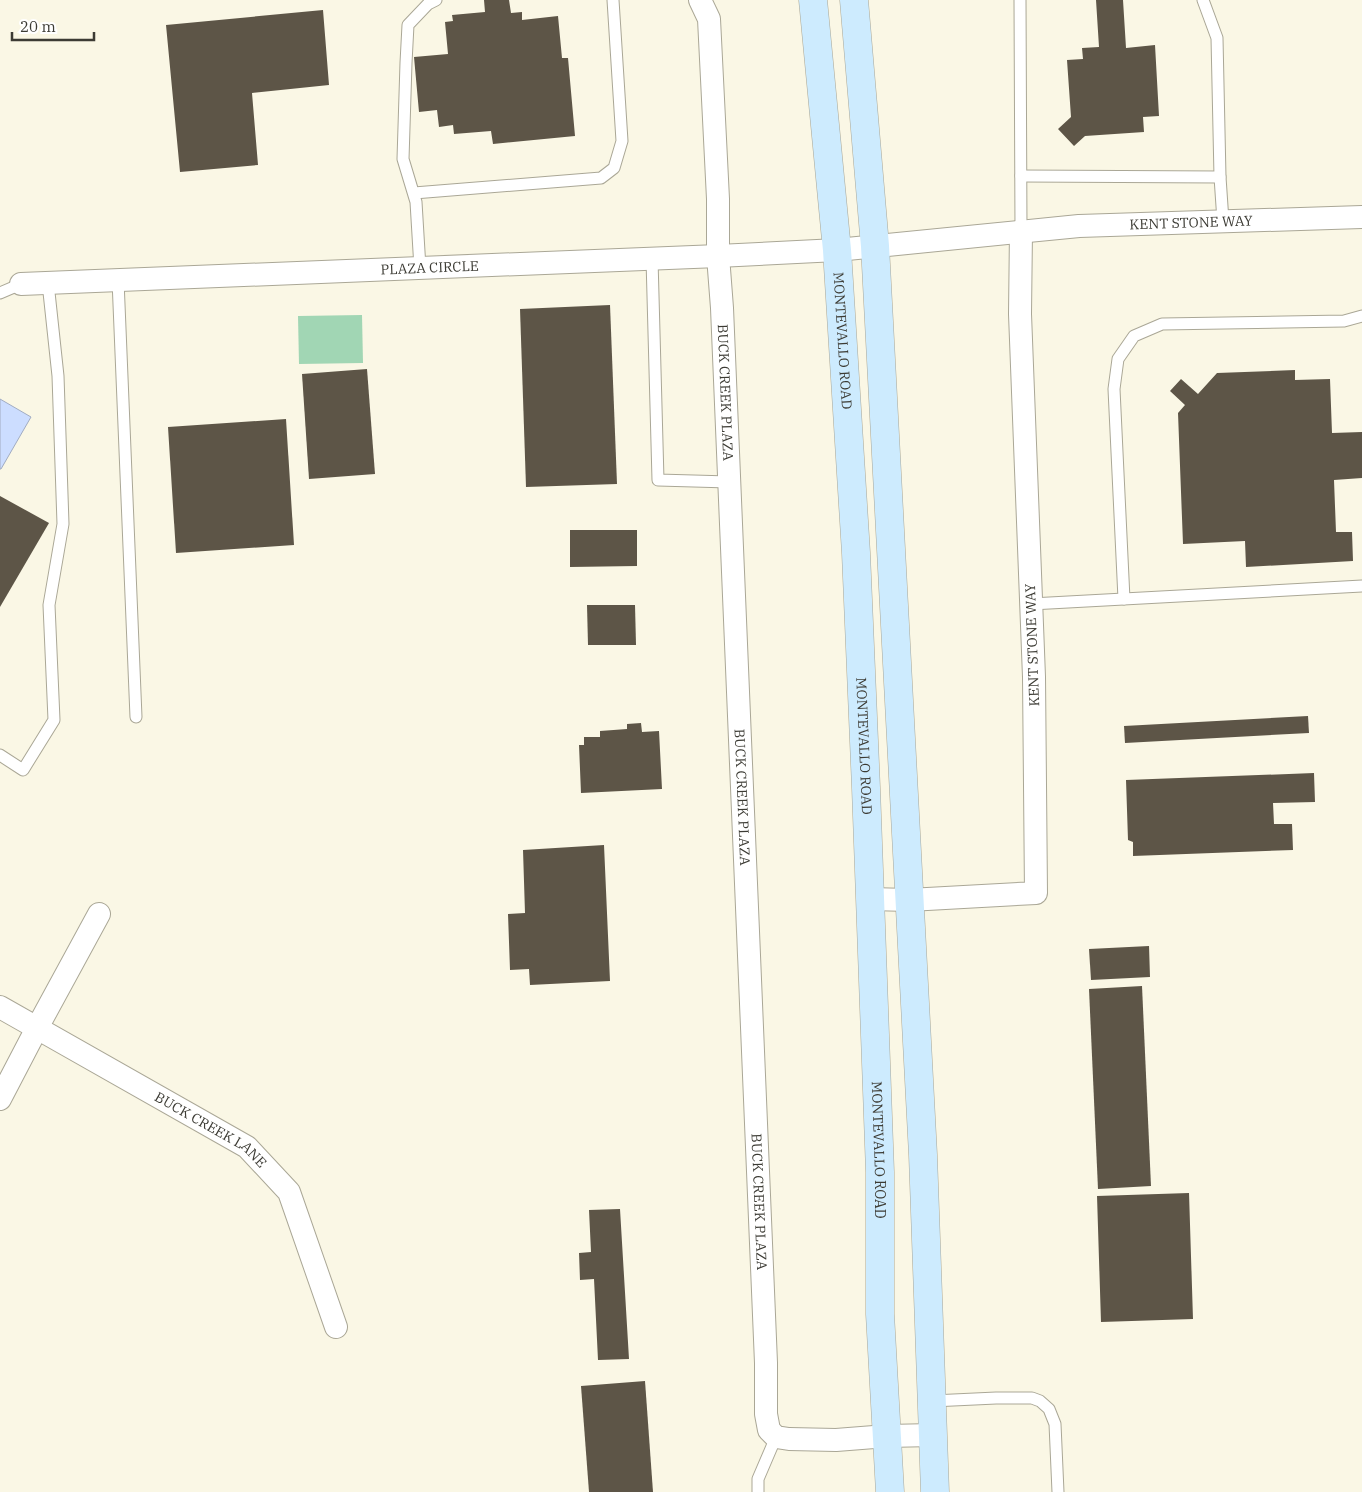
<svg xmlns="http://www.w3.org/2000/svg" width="1362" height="1492" font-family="'IBM Plex Serif',serif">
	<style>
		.green { fill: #a1d6b4 }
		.water { fill: #cdf; stroke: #a1acc2 }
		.building { fill: #5d5547 }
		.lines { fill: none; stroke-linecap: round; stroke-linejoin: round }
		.service-casing { stroke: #aaa796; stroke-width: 13 }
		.minor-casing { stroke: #aaa796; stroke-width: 24 }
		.secondary-casing { stroke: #aaa796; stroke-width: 29 }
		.service { stroke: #fff; stroke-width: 11 }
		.minor { stroke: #fff; stroke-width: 22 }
		.secondary { stroke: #cdebfe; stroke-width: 28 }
		.labels { text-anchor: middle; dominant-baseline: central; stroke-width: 5; stroke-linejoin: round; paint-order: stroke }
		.street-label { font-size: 14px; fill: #3c3b34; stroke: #fff }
	</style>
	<rect width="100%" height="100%" fill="#faf7e5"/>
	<polygon class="green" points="362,315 363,363 299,364 298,316"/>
	<polygon class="water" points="0,399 31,417 1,469 0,469"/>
	<g class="building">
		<polygon points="484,0 509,0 511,13 522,12 522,20 558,16 562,58 568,58 575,136 493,144 491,131 454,134 453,125 439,127 437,110 419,112 414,57 448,54 445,22 453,21 452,15 485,12"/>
		<polygon points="1096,0 1123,0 1126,48 1155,45 1159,116 1143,117 1144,132 1085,136 1074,146 1058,129 1071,117 1067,60 1083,59 1082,48 1099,47"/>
		<polygon points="323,10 329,85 252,93 258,165 180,172 166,25"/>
		<polygon points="610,305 617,484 526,487 520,309"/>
		<polygon points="367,369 375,474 309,479 302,374"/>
		<polygon points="1295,370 1295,380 1330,379 1332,433 1362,432 1362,478 1334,480 1336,532 1352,532 1353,561 1246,567 1245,541 1183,544 1178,413 1185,405 1170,391 1181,379 1198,394 1217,373"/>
		<polygon points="286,419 294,545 176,553 168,427"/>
		<polygon points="0,496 49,523 0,607"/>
		<polygon points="570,530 637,530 637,566 570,567"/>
		<polygon points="587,605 635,605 636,645 588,645"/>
		<polygon points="1308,716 1309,733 1125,743 1124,726"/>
		<polygon points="641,723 642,732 659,731 662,789 581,793 579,745 584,745 584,737 600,737 600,731 627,729 627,724"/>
		<polygon points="1314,773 1315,802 1273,803 1274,824 1292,824 1293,850 1133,856 1133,842 1128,840 1126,780"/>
		<polygon points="604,845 610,981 530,985 529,969 510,970 508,914 525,913 523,850"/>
		<polygon points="1149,946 1150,977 1091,980 1089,949"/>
		<polygon points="1142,986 1151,1186 1098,1189 1089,989"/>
		<polygon points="1189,1193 1193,1319 1101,1322 1097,1196"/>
		<polygon points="620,1209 629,1359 598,1360 594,1279 580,1280 579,1253 591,1252 589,1210"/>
		<polygon points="645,1381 653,1492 589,1492 581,1386"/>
	</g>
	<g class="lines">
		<g class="service-casing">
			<g id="service">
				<polyline points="1020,0 1021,231"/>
				<polyline points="1203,0 1217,38 1220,177 1223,221"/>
				<polyline points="1021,176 1220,177"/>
				<polyline points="414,193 601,178 614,168 622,141 613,0"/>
				<polyline points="652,259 658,480 729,482"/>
				<polyline points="420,268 416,202 403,159 406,63 408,25 428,4 436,0"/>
				<polyline points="118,280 136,717"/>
				<polyline points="0,293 21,284"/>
				<polyline points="1124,599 1114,389 1118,359 1134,336 1162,324 1344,321 1362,316"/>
				<polyline points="1031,604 1362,586"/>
				<polyline points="0,755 23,770 54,720 49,605 63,524 58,376 48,283"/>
				<polyline points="932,1401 996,1398 1032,1398 1040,1401 1049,1409 1055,1424 1058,1492"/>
				<polyline points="758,1492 758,1479 776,1437"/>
			</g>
		</g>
		<g class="minor-casing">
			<g id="minor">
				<path id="s1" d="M700,0L709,19L718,199V256L722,308L766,1363V1414L769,1430L776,1437L789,1439L836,1440L887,1436L933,1435"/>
				<path id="s2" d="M21,284L718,256L837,250L1079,226L1362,217"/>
				<polyline points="870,899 909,900 1036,893 1034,677 1020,314 1021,231"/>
				<path id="s3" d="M0,1007L247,1147L289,1192L336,1327"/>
				<polyline points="0,1099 37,1028 99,914"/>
			</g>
		</g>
		<g class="secondary-casing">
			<g id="secondary">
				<path id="s4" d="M813,0L837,250L856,553L866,788L880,1172V1314L890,1492"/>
				<polyline points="854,0 875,246 923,1155 935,1492"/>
			</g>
		</g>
		<use href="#service" class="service"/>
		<use href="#minor" class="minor"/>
		<use href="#secondary" class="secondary"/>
	</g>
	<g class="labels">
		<g class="street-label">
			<text stroke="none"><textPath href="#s2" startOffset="1172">KENT STONE WAY</textPath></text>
			<text stroke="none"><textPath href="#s2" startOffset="409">PLAZA CIRCLE</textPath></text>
			<text stroke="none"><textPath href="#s4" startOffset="342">MONTEVALLO ROAD</textPath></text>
			<text stroke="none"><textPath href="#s1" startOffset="395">BUCK CREEK PLAZA</textPath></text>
			<text transform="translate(1032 645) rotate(-92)">KENT STONE WAY</text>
			<text stroke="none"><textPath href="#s4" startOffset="748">MONTEVALLO ROAD</textPath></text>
			<text stroke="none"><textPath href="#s1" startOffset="800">BUCK CREEK PLAZA</textPath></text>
			<text stroke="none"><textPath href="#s3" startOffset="244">BUCK CREEK LANE</textPath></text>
			<text stroke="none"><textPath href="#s4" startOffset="1152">MONTEVALLO ROAD</textPath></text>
			<text stroke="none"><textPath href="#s1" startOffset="1205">BUCK CREEK PLAZA</textPath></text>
		</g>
	</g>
	<path d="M12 32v8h82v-8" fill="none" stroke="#3c3b34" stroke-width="2.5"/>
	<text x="20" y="32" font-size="15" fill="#3c3b34" stroke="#ffffff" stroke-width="4" paint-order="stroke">20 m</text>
</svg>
